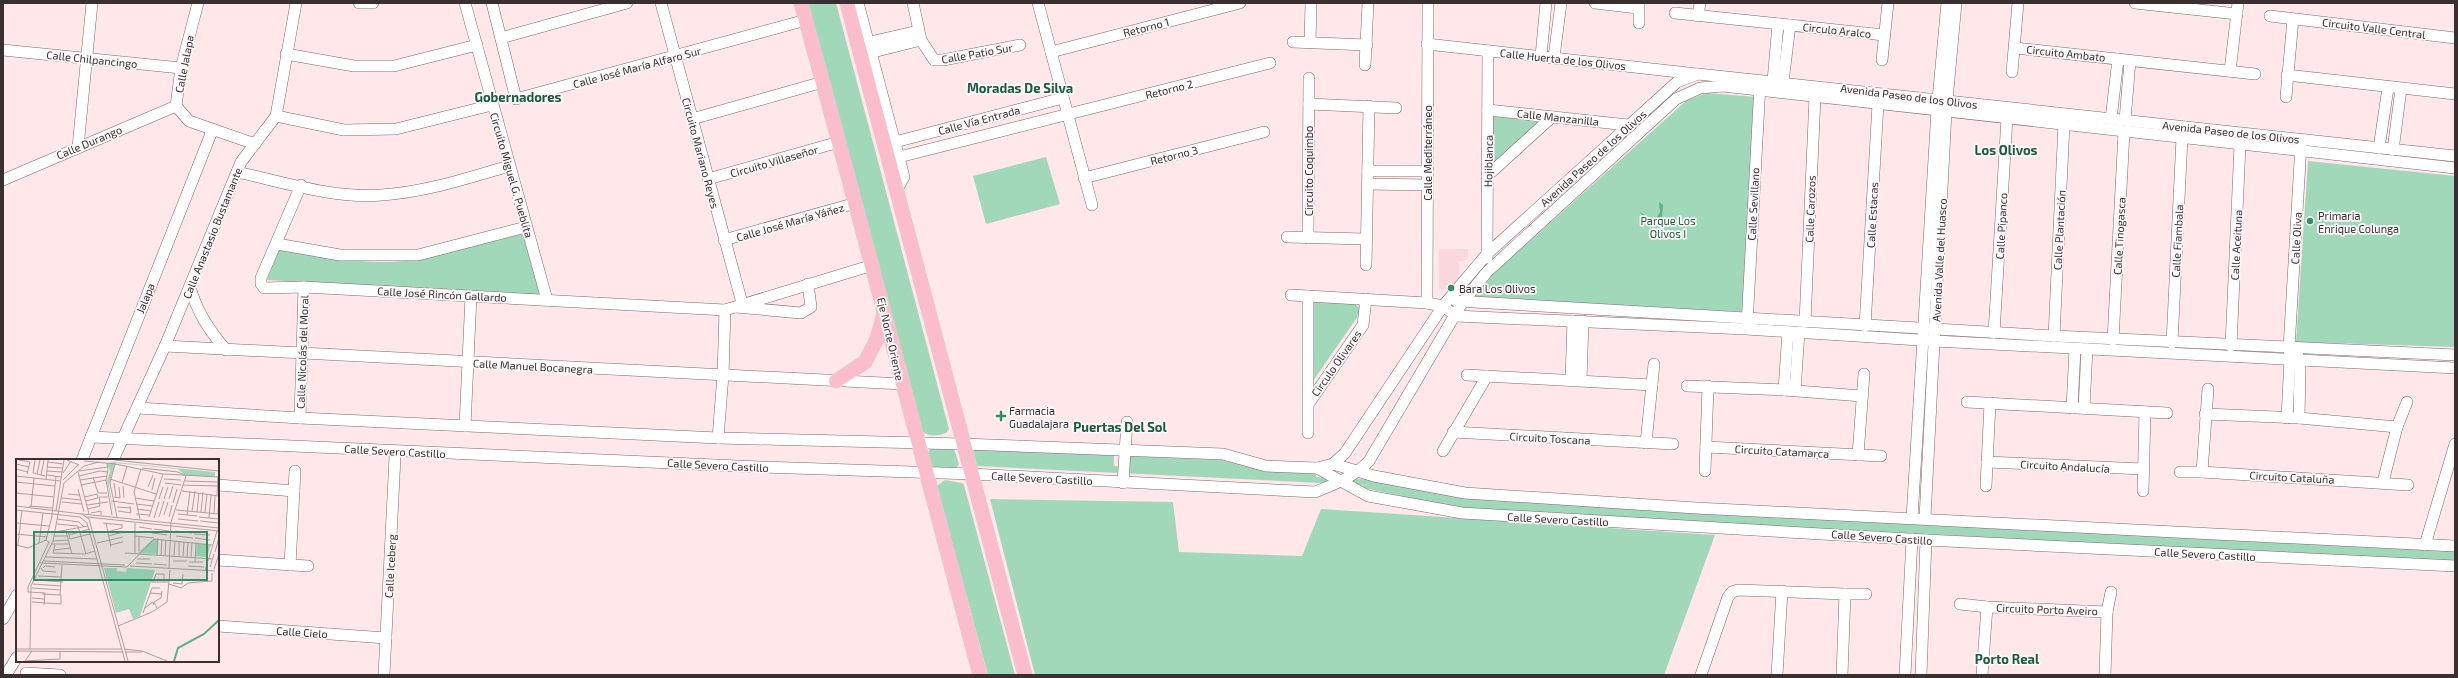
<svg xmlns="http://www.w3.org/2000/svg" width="2458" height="678" font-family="'Exo 2',sans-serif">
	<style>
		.built { fill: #f8d8dd }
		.green { fill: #a1d8ba }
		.water { fill: #5ab287 }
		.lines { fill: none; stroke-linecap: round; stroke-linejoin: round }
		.minor-casing { stroke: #7d696c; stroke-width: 12 }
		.major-casing { stroke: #d4d1d2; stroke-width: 15 }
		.minor { stroke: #fff; stroke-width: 11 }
		.major { stroke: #fbbdcb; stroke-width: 14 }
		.poi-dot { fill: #328e65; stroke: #fef9fa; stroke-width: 1.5 }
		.labels { text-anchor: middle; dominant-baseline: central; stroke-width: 3.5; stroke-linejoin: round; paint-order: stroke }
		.street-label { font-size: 11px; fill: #3a3032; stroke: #fef9fa }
		.poi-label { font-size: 11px; fill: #3a3032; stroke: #fef9fa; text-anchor: start }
		.park-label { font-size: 11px; fill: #1d5e41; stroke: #fef9fa }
		.quarter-label { font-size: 13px; font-weight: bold; fill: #1b5b3f; stroke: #fef9fa }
		.inset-river { fill: none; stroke: #5ab287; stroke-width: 2 }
		.inset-road { fill: none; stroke: #b09ea0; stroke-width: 1 }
		.view { fill: #328e65; fill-opacity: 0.15; stroke: #328e65; stroke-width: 2 }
		.inset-edge { fill: none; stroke: #3a3032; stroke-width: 2 }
	</style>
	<rect width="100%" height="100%" fill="#ffe7ea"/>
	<polygon class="built" points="1439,249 1468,249 1468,256 1464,261 1459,262 1459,281 1453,290 1439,289"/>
	<g class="green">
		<path d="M807,3H836L949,429L946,433C938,436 929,437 922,431Z"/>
		<polygon points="1707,93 1757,97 1745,312 1473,298 1493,274 1687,100"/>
		<polygon points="1492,114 1545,119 1491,167"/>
		<polygon points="1046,157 1060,204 986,224 973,176"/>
		<polygon points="2308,161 2455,176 2455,347 2296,342"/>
		<path d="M522,232L541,297L267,280L279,250C325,257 373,267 419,259C453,252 488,240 522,232Z"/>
		<polygon points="1313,302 1356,304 1360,309 1358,316 1313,381"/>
		<polygon points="934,446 953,446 959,464 956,468 931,467 928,455 929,450"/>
		<polygon points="973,448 1114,455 1114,466 1129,467 1129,456 1221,460 1261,469 1316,472 1316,477 1363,479 1471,497 2455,547 2455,562 1467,510 1364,488 1363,485 977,466"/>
		<polygon points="945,480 962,483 964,485 1015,675 988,675 937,486"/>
		<polygon points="990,499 1173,502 1179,552 1302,556 1321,509 1715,535 1664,675 1035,675"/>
	</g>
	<polygon class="water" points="1659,202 1663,205 1662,217 1653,222 1646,221 1640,212 1649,218 1657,217 1660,212"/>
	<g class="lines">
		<g class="minor-casing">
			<g id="minor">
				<polyline points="198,3 181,68 176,106 189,121 255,144"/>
				<polyline points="359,3 373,3"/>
				<polyline points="465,3 547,300"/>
				<polyline points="492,3 516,99 806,20"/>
				<polyline points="661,3 742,303"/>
				<polyline points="858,3 904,177 896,191"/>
				<polyline points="913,3 921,40 934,60 943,60 1020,45"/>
				<polyline points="1038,3 1092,205"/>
				<polyline points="1595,3 1638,8"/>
				<polyline points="1639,3 1639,23"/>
				<polyline points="2135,3 2237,14"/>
				<polyline points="1675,13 1884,35"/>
				<polyline points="1698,16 1700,3"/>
				<polyline points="2270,16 2455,38"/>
				<polyline points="501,38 627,3"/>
				<polyline points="870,42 918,31"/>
				<polyline points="1293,42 1367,45"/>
				<polyline points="1310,42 1311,3"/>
				<polyline points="1427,44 1697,74"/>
				<polyline points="2015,48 2255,74"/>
				<polyline points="3,50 181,68"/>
				<polyline points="873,52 921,40"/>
				<polyline points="1051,52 1240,3"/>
				<polyline points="286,54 354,66 394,66 477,45"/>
				<polyline points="1541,56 1546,3"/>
				<polyline points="1554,57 1561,3"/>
				<polyline points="1882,60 1888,3"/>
				<polyline points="1365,65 1368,3"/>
				<polyline points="2230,71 2238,3"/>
				<polyline points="2012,72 2018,3"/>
				<polyline points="2287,75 2455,94"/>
				<polyline points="1773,81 1778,24"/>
				<polyline points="1783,82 1790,25"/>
				<polyline points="2286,97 2293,19"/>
				<polyline points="1309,104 1396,108"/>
				<polyline points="1488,110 1628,125"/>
				<polyline points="276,116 344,130 396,129 492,105"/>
				<polyline points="692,119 823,82"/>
				<polyline points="2111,119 2118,59"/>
				<polyline points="2125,120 2130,61"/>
				<polyline points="895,142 1063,98"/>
				<polyline points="78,147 92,3"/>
				<polyline points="2379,148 2388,88"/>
				<polyline points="2393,150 2401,89"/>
				<polyline points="899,157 1270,63"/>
				<polyline points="1368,171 1426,171"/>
				<path d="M237,172C283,182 334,199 382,195C426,192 467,178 509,166"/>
				<polyline points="1487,176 1552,117"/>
				<polyline points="1084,178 1264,132"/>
				<polyline points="708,179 839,142"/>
				<polyline points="3,180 176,106"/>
				<polyline points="1368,184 1426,185"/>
				<polyline points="301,185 261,278 261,284 264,288 304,287 725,310 873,265"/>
				<polyline points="1287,237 1365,239"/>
				<polyline points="1308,238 1309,78"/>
				<polyline points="724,240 856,203"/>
				<polyline points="277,244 340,255 418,255 526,227"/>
				<polyline points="1487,258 1488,51"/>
				<polyline points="1366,265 1369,106"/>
				<path d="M190,287C197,312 209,330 226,350"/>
				<polyline points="1291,295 1427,303 1443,306 1456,316 1746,329 1935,341 2455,368"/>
				<polyline points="1308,296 1308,433"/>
				<polyline points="1456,301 2054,336 2455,355"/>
				<polyline points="1427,303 1428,3"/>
				<polyline points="736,307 801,313 811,307 808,284"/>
				<polyline points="1805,322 1815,97"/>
				<polyline points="1747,325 1760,84"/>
				<polyline points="1865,326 1878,104"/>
				<polyline points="1994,333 2007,118"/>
				<polyline points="2054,336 2064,124"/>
				<polyline points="2113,340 2124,132"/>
				<polyline points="2172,343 2182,138"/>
				<polyline points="165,346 902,384"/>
				<polyline points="2231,346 2240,145"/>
				<polyline points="2297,353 2300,366 2299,418"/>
				<polyline points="1467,375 1652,385"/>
				<polyline points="1571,379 1573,321"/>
				<polyline points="1581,380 1583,321"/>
				<polyline points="1687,386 1784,390 1862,396"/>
				<polyline points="1784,390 1788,332"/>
				<polyline points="1795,390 1799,332"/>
				<polyline points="1967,402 2167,413"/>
				<polyline points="1309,403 1363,325 1366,299"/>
				<polyline points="138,408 300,418 718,438 963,444 1223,454 1266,466 1317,468 1333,464 1374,476 1465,493 1696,508 2455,546"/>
				<polyline points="2072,408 2075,349"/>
				<polyline points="2084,408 2087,349"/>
				<polyline points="2205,414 2299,418 2397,427"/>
				<polyline points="300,418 304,287"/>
				<polyline points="2287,418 2290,359 2289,348 2301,144"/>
				<polyline points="465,426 471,296"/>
				<polyline points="1453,432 1673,444"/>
				<path d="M91,437L760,467L972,474L1315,492C1335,484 1354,477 1369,461L1462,303L1487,272L1676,99L1700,88L1723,86L2455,168"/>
				<polyline points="718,438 723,375 725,310"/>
				<polyline points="1646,443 1654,364"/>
				<polyline points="1706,447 1881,456"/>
				<polyline points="1443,451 1487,376"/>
				<polyline points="1858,455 1864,374"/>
				<polyline points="82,460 212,131"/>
				<polyline points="113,460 165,346 241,162 276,116 296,3"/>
				<polyline points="1987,462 2143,469"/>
				<polyline points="1333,464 1345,453 1443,306 1487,254 1677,82 1698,74 2455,156"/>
				<polyline points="1317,468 1368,496 1462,513 1926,540 2455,566"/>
				<polyline points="1705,471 1708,386"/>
				<polyline points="2180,472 2202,472 2408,485"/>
				<polyline points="2202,472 2208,389"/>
				<polyline points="2383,482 2397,427 2407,402"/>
				<polyline points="1123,483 1127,422"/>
				<polyline points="218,485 294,491"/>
				<polyline points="1986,486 1990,403"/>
				<polyline points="2143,491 2145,412"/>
				<polyline points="1912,518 1937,110 1947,3"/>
				<polyline points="1925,518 1946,111 1956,3"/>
				<polyline points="2425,545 2455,444"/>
				<polyline points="218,560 308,566"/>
				<polyline points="290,565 295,471"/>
				<polyline points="1845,594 1866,594"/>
				<polyline points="1960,604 1987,607 2107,612"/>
				<polyline points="3,619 17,595"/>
				<polyline points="218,626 386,638"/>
				<polyline points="26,673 60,675"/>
				<polyline points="6,675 17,657"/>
				<polyline points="384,675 395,457"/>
				<polyline points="1701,675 1728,597 1732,592 1738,590 1845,594 1842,675"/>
				<polyline points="1777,675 1782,591"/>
				<polyline points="1905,675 1912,539"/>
				<polyline points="1921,675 1926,540"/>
				<polyline points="1982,675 1987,607"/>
				<polyline points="2105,675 2107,612 2111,592"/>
			</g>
		</g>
		<g class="major-casing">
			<g id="major">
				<path d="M801,3C863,227 920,451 980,675"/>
				<polyline points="847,3 1025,675"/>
				<polyline points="836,381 865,362 877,339 884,313"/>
			</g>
		</g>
		<use href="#minor" class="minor"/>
		<use href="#major" class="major"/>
	</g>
	<g class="poi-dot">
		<circle cx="2310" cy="221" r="4"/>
		<circle cx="1451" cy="288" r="4"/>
		<path d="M999 410h4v4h4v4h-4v4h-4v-4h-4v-4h4z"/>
	</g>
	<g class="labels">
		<g class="street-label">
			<text transform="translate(1146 27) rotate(-14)">Retorno 1</text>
			<text transform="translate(2374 28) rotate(7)">Circuito Valle Central</text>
			<text transform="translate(1837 30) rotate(6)">Circulo Aralco</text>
			<text transform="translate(977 53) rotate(-10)">Calle Patio Sur</text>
			<text transform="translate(2066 53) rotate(6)">Circuito Ambato</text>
			<text transform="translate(92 59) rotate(6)">Calle Chilpancingo</text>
			<text transform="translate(1563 59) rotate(6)">Calle Huerta de los Olivos</text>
			<text transform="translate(184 64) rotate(-79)">Calle Jalapa</text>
			<text transform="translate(637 67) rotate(-15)">Calle José María Alfaro Sur</text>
			<text transform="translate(1169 89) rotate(-14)">Retorno 2</text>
			<text transform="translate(1909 96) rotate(7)">Avenida Paseo de los Olivos</text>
			<text transform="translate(1558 117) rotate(6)">Calle Manzanilla</text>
			<text transform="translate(979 120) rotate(-15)">Calle Vía Entrada</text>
			<text transform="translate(2231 132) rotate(6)">Avenida Paseo de los Olivos</text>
			<text transform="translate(89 142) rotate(-23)">Calle Durango</text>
			<text transform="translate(701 153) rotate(75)">Circuito Mariano Reyes</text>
			<text transform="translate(1427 153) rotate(-90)">Calle Mediterráneo</text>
			<text transform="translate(1174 155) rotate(-14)">Retorno 3</text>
			<text transform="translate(1593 158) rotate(-42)">Avenida Paseo de los Olivos</text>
			<text transform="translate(774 161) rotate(-16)">Circuito Villaseñor</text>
			<text transform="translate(1488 161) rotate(-89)">Hojiblanca</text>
			<text transform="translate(1308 171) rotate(-90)">Circuito Coquimbo</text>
			<text transform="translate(512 175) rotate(74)">Circuito Miguel G. Pueblita</text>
			<text transform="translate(1753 204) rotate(-87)">Calle Sevillano</text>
			<text transform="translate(1810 209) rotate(-88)">Calle Carozos</text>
			<text transform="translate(1872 215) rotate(-87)">Calle Estacas</text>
			<text transform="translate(790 222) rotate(-16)">Calle José María Yáñez</text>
			<text transform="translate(2001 226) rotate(-87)">Calle Pipanco</text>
			<text transform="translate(2059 230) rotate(-87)">Calle Plantación</text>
			<text transform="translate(212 233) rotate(-68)">Calle Anastasio Bustamante</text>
			<text transform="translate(2119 236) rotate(-87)">Calle Tinogasca</text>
			<text transform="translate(2296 238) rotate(-87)">Calle Oliva</text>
			<text transform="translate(2177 241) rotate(-87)">Calle Fiambala</text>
			<text transform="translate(2236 245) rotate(-87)">Calle Aceituna</text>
			<text transform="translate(1939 260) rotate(-87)">Avenida Valle del Huasco</text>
			<text transform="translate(442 294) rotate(3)">Calle José Rincón Gallardo</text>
			<text transform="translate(145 298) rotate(-68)">Jalapa</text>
			<text transform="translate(891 339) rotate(77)">Eje Norte Oriente</text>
			<text transform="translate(302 352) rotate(-88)">Calle Nicolás del Moral</text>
			<text transform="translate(1336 363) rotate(-55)">Circulo Olivares</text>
			<text transform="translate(533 366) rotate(3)">Calle Manuel Bocanegra</text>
			<text transform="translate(1550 438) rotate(3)">Circuito Toscana</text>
			<text transform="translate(395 451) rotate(3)">Calle Severo Castillo</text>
			<text transform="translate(1782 451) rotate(3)">Circuito Catamarca</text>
			<text transform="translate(718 465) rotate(3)">Calle Severo Castillo</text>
			<text transform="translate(2065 466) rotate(3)">Circuito Andalucía</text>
			<text transform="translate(2292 477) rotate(3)">Circuito Cataluña</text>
			<text transform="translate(1042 478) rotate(3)">Calle Severo Castillo</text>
			<text transform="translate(1558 519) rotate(3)">Calle Severo Castillo</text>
			<text transform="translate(1882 537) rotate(4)">Calle Severo Castillo</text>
			<text transform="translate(2205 554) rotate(3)">Calle Severo Castillo</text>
			<text transform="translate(390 566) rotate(-87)">Calle Iceberg</text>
			<text transform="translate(2047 609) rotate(2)">Circuito Porto Aveiro</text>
			<text transform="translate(302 632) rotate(4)">Calle Cielo</text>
		</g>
		<g class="poi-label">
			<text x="2318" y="215">Primaria<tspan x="2318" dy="13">Enrique Colunga</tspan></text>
			<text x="1459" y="288">Bara Los Olivos</text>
			<text x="1009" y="410">Farmacia<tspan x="1009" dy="13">Guadalajara</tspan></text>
		</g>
		<g class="park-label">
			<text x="1668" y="220">Parque Los<tspan x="1668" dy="13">Olivos I</tspan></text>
		</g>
		<g class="quarter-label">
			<text x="1020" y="88">Moradas De Silva</text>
			<text x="518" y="97">Gobernadores</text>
			<text x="2006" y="150">Los Olivos</text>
			<text x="1120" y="427">Puertas Del Sol</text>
			<text x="2007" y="659">Porto Real</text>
		</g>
	</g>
	<g transform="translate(16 459)">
		<rect width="203" height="203" fill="#ffe7ea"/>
		<path d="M98,3L199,13V18L168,16L162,10L99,4L93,25L98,57L91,22L94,12L91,4ZM137,80H142L141,95L122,94ZM181,85L195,86L191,98L180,97ZM88,109H101V112L110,113L111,109L139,111L124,157L117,160L113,150L100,154Z" fill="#a1d8ba"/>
		<path class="inset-river" d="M158,202L162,189L188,175L203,161"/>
		<path class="inset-road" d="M3,1L14,3L11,15M19,1L17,14L29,17M51,1L63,6M98,1L203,12M68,2L100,5M32,3L47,5M91,4L92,11L90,21L96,56M0,5L13,8M31,8L46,9M126,9L162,13L170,17L155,63L153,110M0,10L12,13M31,12L46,13M63,12L92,8M62,13L73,55M47,14L55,2M21,15L24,1M25,16L28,1M31,16L45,18M0,17L44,22M63,17L84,12L92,13M77,18L82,34H91M30,20L32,1M94,20L140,35M148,20L165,21M47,21L63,5M64,21L91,17M169,22L201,23M0,23L39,27M98,24L100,38M106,24L111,7M149,24L165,26M65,26L90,21M167,26L201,27M107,27L108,39M132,28L137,16M62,30L68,53M136,31L139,19M166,32L203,37M0,34L38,38M52,35L64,36M201,36L202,17M69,38L81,35L82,39L70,42M98,38L104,39L103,28M46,39L65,41M119,39L138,42M143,40L147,28M148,40L152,28M153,40L157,27M96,42L118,45M46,43L66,45M84,43L83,38H92M157,44L161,30M120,45L137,47M71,46L92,43M0,47L66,55L73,60L112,202M13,47L37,49M15,48L18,19M101,48L114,49M72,50L84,47L83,43M121,50L135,52M0,51L64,58L71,64L109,202M160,51L203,55M40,52L48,1M102,52L115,54L114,47M176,52L179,32M181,53L183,34M185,53L187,33M189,53L191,35M75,54L85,52V56M198,54L199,37M202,54L203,42M66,55L203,69M120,55L134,56M162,55L181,57M148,56L152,43M171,56L174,32M71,58L203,72M101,58L94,24L99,5L147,15L203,18M133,58L147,15M143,58L148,42M153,58L156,46M183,58L203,60M138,59L143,43M193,59L195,36M41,60L63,63L68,68M124,60L118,33L125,10M162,60L182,62M184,62L203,64M0,64L33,67M87,64L106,66M90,64L95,88M41,65L62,67L70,95M123,68L136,70M138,70L153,72M50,72L56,95M52,72L54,80L74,75M159,72L176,74M39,73L72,67M91,73L106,69V65M136,74L151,76M0,75L31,78M178,75L194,76M53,76L74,70M38,77H51M92,77L107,73M119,77L138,79M160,77L177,79M179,79L194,81M37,82L53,81M33,83L30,81L36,57L40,17M23,84L27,54M81,84L107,78M35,85H54M0,86L12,89L30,81M2,86L6,51M39,86L37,94L69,95L79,92M94,86L107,83M38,91L55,89M123,92V77M199,93L203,78M109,94L197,100M119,95V64M145,96L146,80M149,96L150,81M141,97L142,79M158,97L159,82M163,97V82M167,97L168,83M30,98L81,100M171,98L172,83M175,98L176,84M121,100H134M28,102L109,106M157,102H171M173,103H187M179,103L180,84M24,104L111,108L138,80L196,86M120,104L136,105M138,105L151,106M114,107L199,112M172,107L188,108M194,108L198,95M25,109L27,112L40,113M27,109L29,107L39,108M198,110L203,95M189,112L201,72M22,117L45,118M20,121L47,123M135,123H152M137,123L140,115H148V123M157,124L166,125L167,115M17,125L45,127M153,125L165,129L172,124L196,122V114M16,129L44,131M29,134L12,133V128L33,83M134,134L146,135M44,136L46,106M16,139L28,140M16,143L45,145V136L26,135M28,146L29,134M129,149L137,143L138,146M141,149L138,143L145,139L146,132M127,154L136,129H144M102,167L136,153L151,143L154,111M0,190H106M14,190L15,127L37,82L48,24L68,7L83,3M108,190L126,192L151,202M0,192L107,193M109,193H126M9,202L44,200V192M9,202L16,192"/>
		<path class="view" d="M18,73H191V121H18Z"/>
		<rect width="203" height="203" class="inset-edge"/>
	</g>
	<rect width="2458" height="678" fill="none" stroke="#3a3032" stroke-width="8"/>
</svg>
